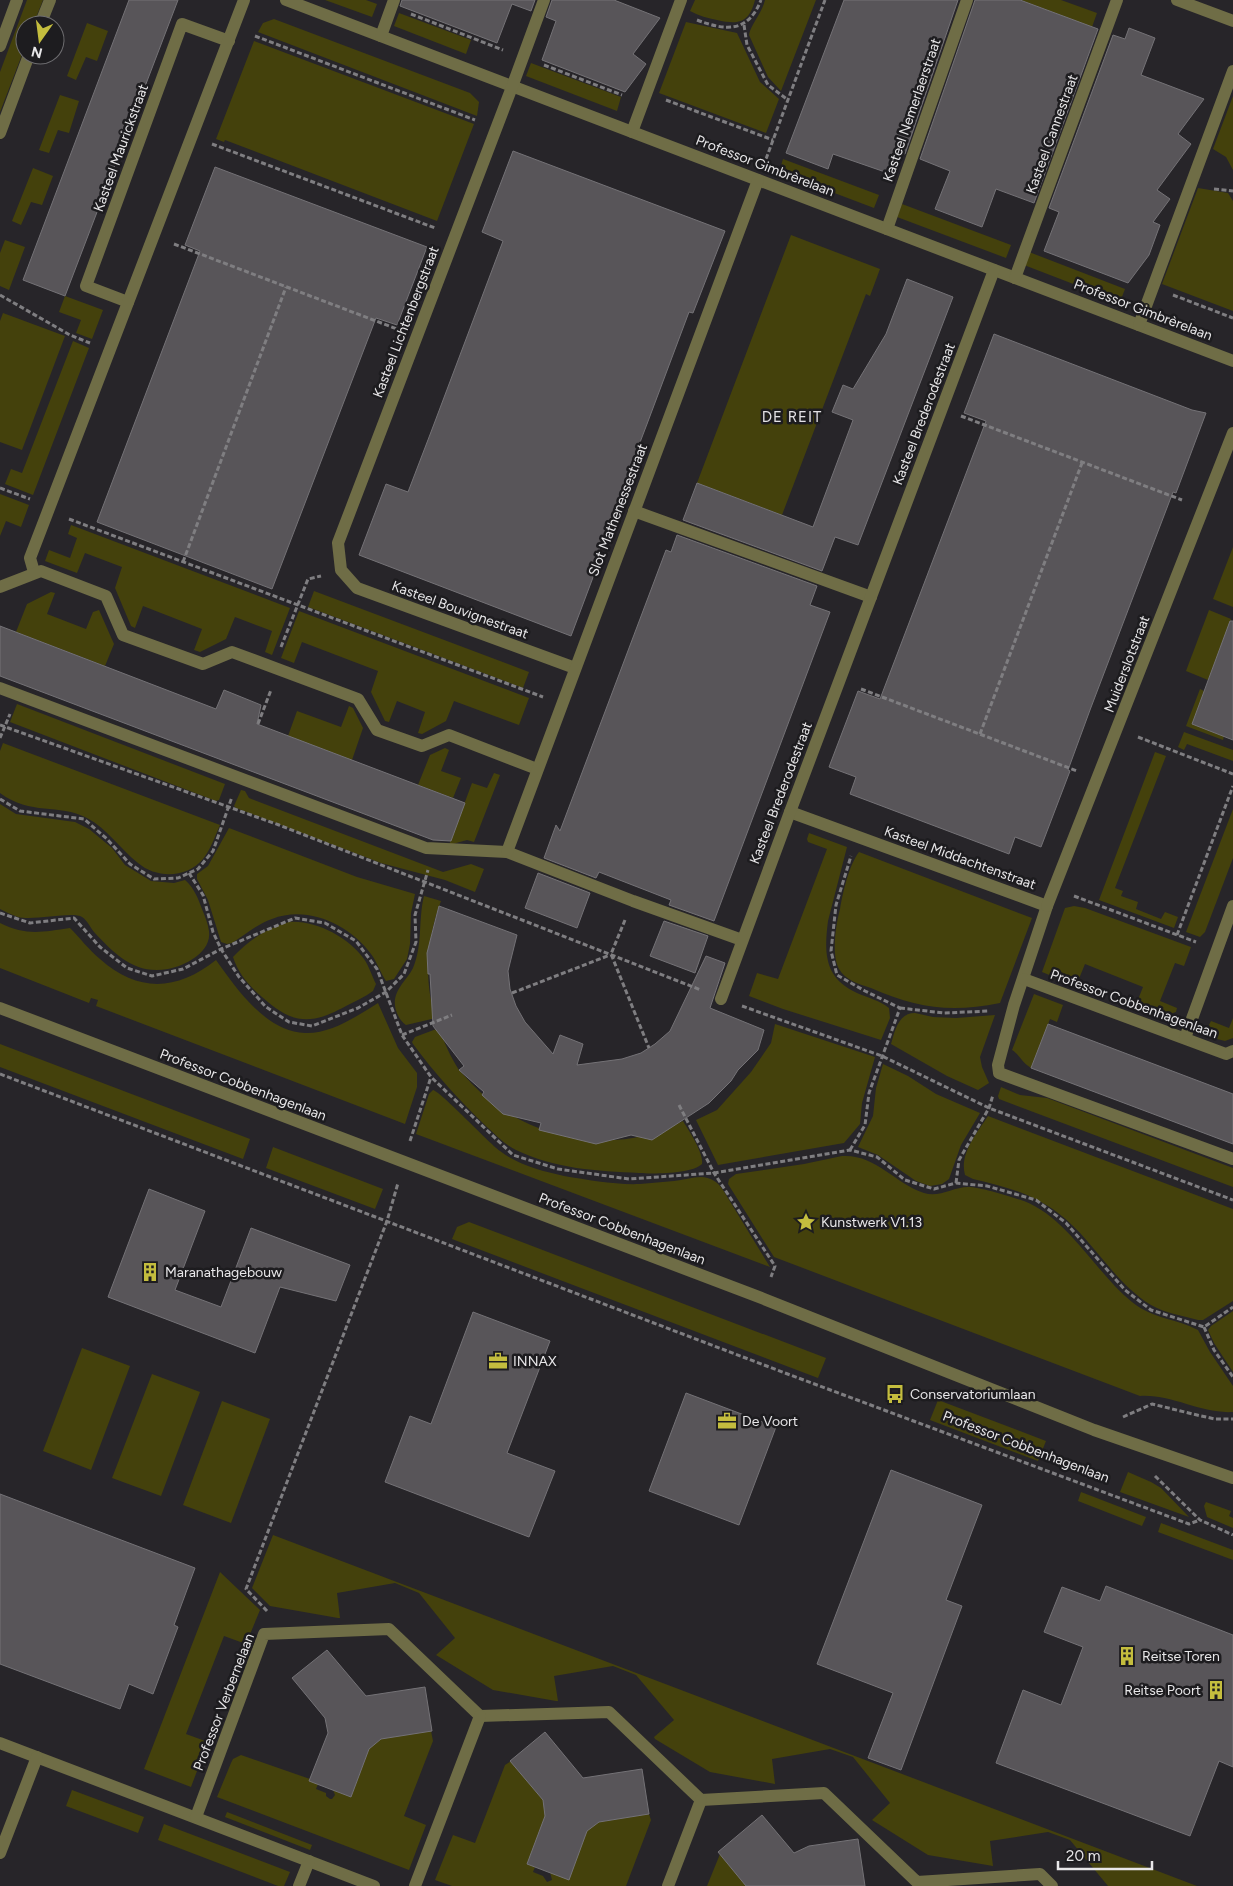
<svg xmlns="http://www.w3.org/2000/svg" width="1233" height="1886" font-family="Figtree,sans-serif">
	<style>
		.green { fill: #44410c }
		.building { fill: #585559; stroke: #747276 }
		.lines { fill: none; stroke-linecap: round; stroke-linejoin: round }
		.path { stroke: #7f7e81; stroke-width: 3; stroke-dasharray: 5 2.5; stroke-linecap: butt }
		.minor { stroke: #6f6d46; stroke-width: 12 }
		.labels { text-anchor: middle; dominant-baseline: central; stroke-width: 5; stroke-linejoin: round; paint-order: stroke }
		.street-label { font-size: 14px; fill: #e8e7e9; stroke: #1d1c1f }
		.poi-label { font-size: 14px; fill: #e8e7e9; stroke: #1d1c1f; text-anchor: start }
		.neighbourhood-label { font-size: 15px; letter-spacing: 1px; fill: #e4e2e6; stroke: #1d1c1f }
	</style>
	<rect width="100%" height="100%" fill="#272529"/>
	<g class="green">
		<polygon points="27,0 43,0 33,25 25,25 25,47 0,112 0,72"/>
		<polygon points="325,0 366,0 377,4 372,17"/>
		<path d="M695,0H755C749,23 739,25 717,20C708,18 699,16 690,11Z"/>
		<path d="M765,0H816L781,91L768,77L749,35C750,26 762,13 765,0Z"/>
		<polygon points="1021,0 1061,0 1097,13 1092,27"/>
		<polygon points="399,13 471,40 466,54 394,26"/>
		<polygon points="274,19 470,93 479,102 477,116 258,32 263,23"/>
		<polygon points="686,22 737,33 760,82 779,99 766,133 659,93"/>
		<polygon points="87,23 108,31 97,61 86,57 76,80 67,76"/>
		<polygon points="254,41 474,124 437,221 225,140 224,142 216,139"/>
		<polygon points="531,63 621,97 617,111 526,76"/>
		<polygon points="60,95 79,101 69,133 58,130 49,153 39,150"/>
		<polygon points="1233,96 1233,170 1226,157 1213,149"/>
		<polygon points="783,159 879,195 874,208 779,172"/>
		<polygon points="33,168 53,176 42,205 31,202 21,225 12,221"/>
		<polygon points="1198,188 1228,193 1233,201 1233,311 1162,284"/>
		<polygon points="902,204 1011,245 1006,258 897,217"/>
		<polygon points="791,235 880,269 870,296 866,294 782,515 697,483"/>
		<polygon points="5,240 25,247 9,290 0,286 0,253"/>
		<polygon points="1029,252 1125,289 1120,302 1024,265"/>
		<polygon points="65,296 103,310 92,339 76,333 81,320 59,312"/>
		<polygon points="3,313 65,336 22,450 0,442 0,321"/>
		<polygon points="73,341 89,348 33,495 5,484 11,469 22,473"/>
		<polygon points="0,494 29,505 21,527 6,521 0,536"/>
		<polygon points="71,525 290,608 272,655 265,652 272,631 235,617 226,639 200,652 194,650 202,629 143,606 135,628 131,626 115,588 122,567 85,553 77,573 45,561 49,550 70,558 77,538 68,534"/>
		<polygon points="1233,547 1233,607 1213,599"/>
		<polygon points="314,591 529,672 523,688 308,607"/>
		<polygon points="51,592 55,593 47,614 86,629 93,612 99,610 114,644 105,666 16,632 27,604"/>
		<polygon points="1209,610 1231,619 1208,680 1186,671"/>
		<polygon points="299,611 529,698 519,725 454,701 446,721 422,734 418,733 425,712 397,701 389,722 385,721 371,692 378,671 302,642 294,663 281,658"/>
		<polygon points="1200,689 1204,691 1192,724 1224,736 1223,740 1186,726"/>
		<polygon points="17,704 225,784 219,800 216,801 10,722"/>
		<polygon points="349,706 353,708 363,728 352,760 288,736 297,711 341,727"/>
		<polygon points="1184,732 1233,750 1233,761 1187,744 1184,750 1178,747"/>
		<path d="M3,743L220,825C215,836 211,849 203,859C187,878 157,879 138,863C120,849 108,829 87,818C58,803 31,816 0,793V751Z"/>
		<polygon points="445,748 449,750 441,771 461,778 453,798 418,785 430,755"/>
		<polygon points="1155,752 1166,756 1115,888 1123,891 1121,896 1138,902 1136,909 1161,919 1165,912 1178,917 1174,928 1099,900"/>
		<polygon points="494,773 500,775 474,842 467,840 449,845 472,783 487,788"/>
		<polygon points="241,790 245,791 249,798 443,872 471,864 484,869 475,892 445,880 381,863 236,808 234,806"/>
		<path d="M0,804L16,814L75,822L89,829L112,848L125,865L151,881L174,883L185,880C194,888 198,898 202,909C205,916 208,924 209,931C212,952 185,966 168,969C134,975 115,954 94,932C90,927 87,920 82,917C73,911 34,921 18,917C12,915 6,912 0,909Z"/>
		<polygon points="1233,809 1233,858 1205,932 1200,937 1186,932"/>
		<path d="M229,828L357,877L415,894L411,913L410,944L407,959L394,979L386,981C380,972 377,962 371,954C349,924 307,905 272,919C257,924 245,935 232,943L227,944L221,942L208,900L197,879V874L208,866Z"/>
		<path d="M809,833L847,847L828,921C824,953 824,978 857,993C868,998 879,1000 889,1008L890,1018L881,1040L783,1009L749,996L757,973L778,979L827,849L808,842L807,839Z"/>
		<path d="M859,852L1032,918L1000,1003C950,1013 917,1008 871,988C859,984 845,980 839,969C831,955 836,924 840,909C843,892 849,865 859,852Z"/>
		<path d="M424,896L441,901C427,937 423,982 436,1018L406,1025C400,1021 396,1013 395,1006C393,990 407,980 413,968C423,945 418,920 424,896Z"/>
		<polygon points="1074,906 1085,908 1191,947 1184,966 1175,963 1160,1001 1177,1008 1176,1012 1161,1017 1135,1007 1143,987 1085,964 1076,986 1042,972 1065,908"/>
		<path d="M289,922C316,920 348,937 364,959C369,966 372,976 376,984L373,991C365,997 355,1001 346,1006C311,1025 293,1025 262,997C249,986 238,973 233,957C249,940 267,928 289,922Z"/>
		<path d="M0,923C26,936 42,932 70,928C80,938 89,950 100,959C138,993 177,991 216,960C236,988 266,1032 305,1033C331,1034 357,1016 378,1003L398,1048L417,1073V1087L405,1124L96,1006L98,1000L91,998L89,1003L0,968Z"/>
		<path d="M1034,994L1063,1005L1057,1022L1050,1019L1031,1068C1021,1062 1019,1054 1012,1050Z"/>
		<path d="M915,1013L933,1017L956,1018L995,1015L980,1057L982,1067L989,1083L978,1090L947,1076L891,1044C895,1031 898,1013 915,1013Z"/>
		<polygon points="1233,1018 1233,1038 1225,1041 1217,1039 1209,1025 1211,1021 1229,1028"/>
		<polygon points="775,1024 875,1057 862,1103 860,1124 844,1143 718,1165 696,1120 717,1110 751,1072 771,1043"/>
		<path d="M439,1028C444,1042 451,1058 459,1070C463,1075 468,1079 472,1084C525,1140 614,1158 683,1121C689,1131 704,1153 702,1164C692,1174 653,1174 639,1173C597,1171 555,1169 516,1150C505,1145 496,1135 487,1127C460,1101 435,1074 413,1044L412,1042L415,1037Z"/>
		<polygon points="0,1044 250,1139 243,1159 0,1067"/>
		<polygon points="883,1064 908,1076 936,1094 980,1113 961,1145 949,1179 942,1184 930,1186 916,1181 878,1155 858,1147 873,1116 876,1088"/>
		<polygon points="1001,1087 1020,1095 1047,1098 1233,1168 1233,1187 999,1099 998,1096"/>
		<path d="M433,1090C441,1092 488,1142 500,1151C518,1165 542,1171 564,1176C589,1180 615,1185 640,1184C651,1183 663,1182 674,1181C683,1180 692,1177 701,1177C710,1177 718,1182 723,1190L770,1267L416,1134L429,1094Z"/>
		<path d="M988,1116L1233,1209V1301L1203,1320H1198C1183,1316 1165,1313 1151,1305C1113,1282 1093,1239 1058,1213C1033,1194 1004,1186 973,1179L965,1175C959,1154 977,1133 988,1116Z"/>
		<polygon points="273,1147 383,1189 375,1209 266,1168"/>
		<path d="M842,1156C876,1154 894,1183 924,1193C939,1198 953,1187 968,1187C981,1187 1011,1197 1024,1201C1068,1218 1096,1273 1132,1302C1155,1320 1175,1318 1198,1330L1210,1352L1233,1386V1412C1201,1414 1172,1394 1140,1396L774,1257L728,1184L729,1179L736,1174L804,1164Z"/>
		<polygon points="469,1222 826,1358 818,1378 452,1239 457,1227"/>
		<polygon points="1233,1311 1233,1372 1214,1343 1208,1330 1211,1326"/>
		<polygon points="82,1348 130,1366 91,1470 43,1451"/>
		<polygon points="152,1374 200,1392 161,1496 112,1478"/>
		<polygon points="938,1400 1046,1441 1038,1461 930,1420"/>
		<polygon points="222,1401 270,1419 231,1523 183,1505"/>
		<polygon points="1128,1472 1151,1482 1161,1488 1189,1517 1120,1492"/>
		<polygon points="1081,1492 1146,1517 1142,1526 1078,1501"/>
		<polygon points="1206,1502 1231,1511 1229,1516 1233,1518 1233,1528 1207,1517 1204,1506"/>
		<polygon points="1161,1523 1233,1550 1233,1560 1158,1532"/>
		<polygon points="273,1535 1197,1886 1108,1886 1070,1840 1048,1832 990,1841 993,1866 928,1855 872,1820 890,1803 853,1757 830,1749 772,1759 775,1784 710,1772 655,1739 654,1737 674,1720 636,1675 613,1666 554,1676 558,1701 556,1701 493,1690 436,1655 455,1638 419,1593 395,1583 337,1593 340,1618 338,1618 270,1606 252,1588"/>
		<polygon points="220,1572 260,1610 246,1644 224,1636 186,1734 208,1742 191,1787 144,1769"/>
		<polygon points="431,1731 433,1741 404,1816 426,1825 409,1870 217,1797 231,1763 233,1759 241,1755 310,1779 318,1784 316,1789 326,1793 326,1796 330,1799 332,1799 335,1795 333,1790 351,1797 369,1749 381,1739"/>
		<polygon points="511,1761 543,1800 545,1816 527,1864 535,1867 533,1872 543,1876 547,1882 552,1880 550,1872 587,1831 599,1822 649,1814 651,1820 626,1886 452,1886 435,1880 453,1835 475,1843 505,1765"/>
		<polygon points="72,1790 144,1817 138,1833 66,1806"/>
		<polygon points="227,1812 312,1845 310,1850 225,1817"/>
		<polygon points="164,1824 290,1872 284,1886 278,1886 158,1840"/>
		<polygon points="720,1854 746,1886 707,1886"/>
	</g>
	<g class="building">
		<polygon points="129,0 178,0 65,296 23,280"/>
		<polygon points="402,0 535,0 531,11 512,4 497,43 400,6"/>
		<polygon points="552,0 614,0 660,18 633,54 646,64 625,92 542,60 556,21 546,17"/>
		<polygon points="844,0 958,0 905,154 897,151 888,173 833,154 828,169 786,153"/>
		<polygon points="975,0 1020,0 1098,29 1034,203 996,189 982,227 935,209 950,171 920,159"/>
		<polygon points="1129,28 1155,38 1141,75 1204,99 1178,134 1191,144 1157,190 1170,199 1153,222 1160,225 1149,255 1128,283 1044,251 1059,212 1049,208 1113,35 1125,39"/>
		<polygon points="513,151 725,231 693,313 689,312 647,424 594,563 598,564 571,636 359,555 386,484 408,492 431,432 503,241 482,232"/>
		<polygon points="215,167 427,247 397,325 376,318 272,589 97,522 200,251 185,245"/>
		<polygon points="907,279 953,297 858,545 835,537 822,571 683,520 697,483 813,527 853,420 832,412 843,385 853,389 886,334"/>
		<polygon points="994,334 1192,410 1206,413 1176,493 1173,492 1090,710 1068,770 1070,771 1041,847 1015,837 1009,854 850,794 856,777 829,767 858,691 880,699 893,665 986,421 964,413"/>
		<polygon points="677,535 817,586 810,605 830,612 714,921 669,905 671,900 599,872 596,878 544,858 556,825 560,831 666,550 671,552"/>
		<polygon points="1230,621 1233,621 1233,740 1192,724"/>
		<polygon points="0,626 216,709 224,690 261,705 257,724 465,803 451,841 433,840 0,676"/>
		<polygon points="538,873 590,893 577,928 525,908"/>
		<polygon points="439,906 517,935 508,971 510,989 516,1006 525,1022 553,1054 560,1035 583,1044 577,1065 622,1059 641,1053 655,1044 670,1031 706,956 725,963 710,1008 764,1030 758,1050 738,1070 731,1081 709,1103 652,1140 631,1135 596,1144 539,1130 541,1123 503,1114 482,1095 484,1092 459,1070 464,1066 433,1026 430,974 428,974 427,953"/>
		<polygon points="664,921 708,936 695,973 650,956"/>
		<polygon points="1048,1024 1233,1094 1233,1144 1031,1068"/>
		<polygon points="149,1189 205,1211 175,1290 221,1307 251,1228 350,1265 336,1301 280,1287 255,1353 108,1297"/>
		<polygon points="473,1312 550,1341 507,1453 555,1471 529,1537 385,1482 410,1416 431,1424"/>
		<polygon points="686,1393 776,1427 739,1525 649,1491"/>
		<polygon points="891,1470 982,1505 946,1600 962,1606 901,1770 868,1758 893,1693 817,1664"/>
		<polygon points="0,1494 195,1568 174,1625 178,1627 153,1694 129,1684 120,1709 0,1664"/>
		<polygon points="1106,1586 1233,1635 1233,1767 1219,1761 1190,1836 996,1763 1023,1690 1061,1705 1083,1647 1044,1632 1062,1587 1100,1601"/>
		<polygon points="327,1650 366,1696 425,1687 432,1731 381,1739 369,1749 351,1797 309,1781 328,1733 325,1718 292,1678"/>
		<polygon points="545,1732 583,1778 642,1769 649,1814 599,1822 587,1831 569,1880 527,1864 545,1816 543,1800 510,1761"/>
		<polygon points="762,1815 794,1853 809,1846 858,1839 865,1886 746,1886 718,1852"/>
	</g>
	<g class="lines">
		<g class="path">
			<polyline points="411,14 503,50"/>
			<path d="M697,20C726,31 748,33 761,0"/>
			<polyline points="744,25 747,45 768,85 788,100"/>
			<polyline points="255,36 475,120"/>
			<polyline points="544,65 622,95"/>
			<polyline points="666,100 773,140"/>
			<polyline points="212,144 435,228"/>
			<polyline points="766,159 825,0"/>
			<polyline points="1214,189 1233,191"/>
			<polyline points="174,244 397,329"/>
			<polyline points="0,295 70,335 90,343"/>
			<polyline points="1173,295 1233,318"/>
			<polyline points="961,416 1182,500"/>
			<polyline points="0,488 30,499"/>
			<polyline points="69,519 543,697"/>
			<polyline points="183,562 286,287"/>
			<polyline points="281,647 308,579 321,576"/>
			<polyline points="861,689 1077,771"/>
			<polyline points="258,724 271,690"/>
			<polyline points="0,725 279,825 701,990"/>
			<polyline points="980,734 1082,463"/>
			<polyline points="1138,737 1233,774"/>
			<polyline points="0,738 10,714"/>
			<polyline points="0,799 20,811 84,819 107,839 130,864 154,879 178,878 198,869 213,851 232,797"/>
			<polyline points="189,873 203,895 213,932 221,949 239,977 266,1007 289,1022 312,1026 358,1008 386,992 404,974 416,942 415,915 428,870"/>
			<polyline points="1074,896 1196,942"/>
			<polyline points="0,913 30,923 74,918 100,947 127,968 152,976 183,969 221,949 295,918 325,923 356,941 377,969 402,1035 431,1077 513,1155 558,1169 629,1179 714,1173 850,1150 877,1157 905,1180 934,1189 956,1183 987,1186 1036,1200 1066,1223 1125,1290 1151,1310 1204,1327 1233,1307"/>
			<polyline points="625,920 611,954 649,1048"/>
			<polyline points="1177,935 1233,786"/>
			<polyline points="512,993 610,955"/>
			<polyline points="742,1006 882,1056 989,1108 1233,1200"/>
			<polyline points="900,1008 944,1013 989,1011"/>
			<polyline points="402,1035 452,1015"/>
			<polyline points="0,1074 785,1373 1189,1524 1200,1520"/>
			<polyline points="679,1105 714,1173 775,1266 771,1277"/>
			<polyline points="410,1141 431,1077"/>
			<polyline points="850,1150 865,1125 869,1093 900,1008 865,991 837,975 831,951 836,905 851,856"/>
			<polyline points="956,1183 959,1160 989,1108 993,1095"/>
			<polyline points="1204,1327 1214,1350 1233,1377"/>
			<polyline points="1123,1417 1152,1404 1197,1415 1215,1419 1233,1419"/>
			<polyline points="1155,1476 1200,1520 1233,1535"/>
			<polyline points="267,1611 246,1589 387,1221 398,1183"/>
		</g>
		<g class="minor">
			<polyline points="286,0 1233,361"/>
			<polyline points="544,0 512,87 338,543 341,570 357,588 575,668"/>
			<polyline points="1177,0 1233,21"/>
			<polyline points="40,25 50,0"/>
			<polyline points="381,36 394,0"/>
			<polyline points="0,46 17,0"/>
			<polyline points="632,132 681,0"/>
			<polyline points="0,133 29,55"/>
			<polyline points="887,229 967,0"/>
			<polyline points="1015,278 1117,0"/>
			<polyline points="128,302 86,286 182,24 229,41"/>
			<polyline points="1139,325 1233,71"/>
			<polyline points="634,511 871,597"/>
			<polyline points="34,572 30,558 244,0"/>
			<polyline points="0,587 41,571 106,596 123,635 203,664 232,652 358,699 377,730 422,746 449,735 537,769"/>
			<polyline points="0,688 426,848 507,852 633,901 742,940"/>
			<polyline points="790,812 1047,906 1014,1005 998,1065 999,1073 1233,1159"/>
			<polyline points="507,852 758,180"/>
			<polyline points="1047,906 1233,433"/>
			<polyline points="1024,979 1226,1054 1233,1051"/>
			<polyline points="721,999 790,812 994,270"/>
			<polyline points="0,1008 764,1299 1094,1430 1233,1478"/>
			<polyline points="1185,1038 1233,906"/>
			<polyline points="0,1743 374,1886"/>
			<polyline points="196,1817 264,1634 389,1629 480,1716 609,1712 701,1800 824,1793 917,1882 1040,1874 1052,1886"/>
			<polyline points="0,1853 37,1757"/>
			<polyline points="299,1886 309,1861"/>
			<polyline points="415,1886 480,1716"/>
			<polyline points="668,1886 701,1800"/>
		</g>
	</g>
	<defs>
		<g id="sight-bare" transform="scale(1.5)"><path d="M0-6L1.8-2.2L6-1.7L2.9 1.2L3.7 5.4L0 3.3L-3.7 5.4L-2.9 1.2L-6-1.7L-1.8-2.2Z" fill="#c4bd3e" stroke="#1d1c1f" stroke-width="2.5" paint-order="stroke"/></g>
		<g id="building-bare" transform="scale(1.5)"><path d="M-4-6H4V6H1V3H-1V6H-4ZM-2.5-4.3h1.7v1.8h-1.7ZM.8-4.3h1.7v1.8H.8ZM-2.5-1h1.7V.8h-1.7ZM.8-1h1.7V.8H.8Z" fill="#c4bd3e" stroke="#1d1c1f" stroke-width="2.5" paint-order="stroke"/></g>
		<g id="office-bare" transform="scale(1.5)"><path d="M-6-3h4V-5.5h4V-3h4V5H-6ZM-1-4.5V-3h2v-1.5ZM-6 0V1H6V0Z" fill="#c4bd3e" stroke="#1d1c1f" stroke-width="2.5" paint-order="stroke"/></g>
		<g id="bus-bare" transform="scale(1.5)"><path d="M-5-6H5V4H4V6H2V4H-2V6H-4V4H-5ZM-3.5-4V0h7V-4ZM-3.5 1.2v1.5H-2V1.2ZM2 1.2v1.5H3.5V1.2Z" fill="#c4bd3e" stroke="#1d1c1f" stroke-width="2.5" paint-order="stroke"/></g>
	</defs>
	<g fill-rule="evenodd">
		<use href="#sight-bare" x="806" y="1222"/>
		<use href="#building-bare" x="150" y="1272"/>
		<use href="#office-bare" x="498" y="1361"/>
		<use href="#bus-bare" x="895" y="1394"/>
		<use href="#office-bare" x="727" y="1421"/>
		<use href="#building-bare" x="1127" y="1656"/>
		<use href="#building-bare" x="1216" y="1690"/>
	</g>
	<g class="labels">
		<g class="street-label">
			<text transform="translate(912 110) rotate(-71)">Kasteel Nemerlaerstraat</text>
			<text transform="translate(1052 134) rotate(-70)">Kasteel Cannestraat</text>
			<text transform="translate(121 148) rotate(-70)">Kasteel Maurickstraat</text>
			<text transform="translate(765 166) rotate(21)">Professor Gimbrèrelaan</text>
			<text transform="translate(1143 310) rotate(21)">Professor Gimbrèrelaan</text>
			<text transform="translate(406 322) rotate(-69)">Kasteel Lichtenbergstraat</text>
			<text transform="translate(924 414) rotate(-69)">Kasteel Brederodestraat</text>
			<text transform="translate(618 510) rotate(-69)">Slot Mathenessestraat</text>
			<text transform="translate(460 610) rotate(20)">Kasteel Bouvignestraat</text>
			<text transform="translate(1127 664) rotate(-69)">Muiderslotstraat</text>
			<text transform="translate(781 793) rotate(-69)">Kasteel Brederodestraat</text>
			<text transform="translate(960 858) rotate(20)">Kasteel Middachtenstraat</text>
			<text transform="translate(1134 1004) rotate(20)">Professor Cobbenhagenlaan</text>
			<text transform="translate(243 1085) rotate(21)">Professor Cobbenhagenlaan</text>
			<text transform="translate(622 1229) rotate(21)">Professor Cobbenhagenlaan</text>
			<text transform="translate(1026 1447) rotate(21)">Professor Cobbenhagenlaan</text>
			<text transform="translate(224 1702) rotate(-69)">Professor Verbernelaan</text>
		</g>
		<g class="poi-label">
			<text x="821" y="1222">Kunstwerk V1.13</text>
			<text x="165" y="1272">Maranathagebouw</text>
			<text x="513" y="1361">INNAX</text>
			<text x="910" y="1394">Conservatoriumlaan</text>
			<text x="742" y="1421">De Voort</text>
			<text x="1142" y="1656">Reitse Toren</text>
			<text x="1201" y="1690" text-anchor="end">Reitse Poort</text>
		</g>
		<g class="neighbourhood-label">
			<text x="792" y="417">DE REIT</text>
		</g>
	</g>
	<g transform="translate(40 40) rotate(194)"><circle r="24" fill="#1d1c1f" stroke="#6e6d70"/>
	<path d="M0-4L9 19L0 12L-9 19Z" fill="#c4bd3e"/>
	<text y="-8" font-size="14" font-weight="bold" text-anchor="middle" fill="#e8e7e9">N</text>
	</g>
	<path d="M1058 1861v8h94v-8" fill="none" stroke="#e8e7e9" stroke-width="2.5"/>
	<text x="1066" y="1861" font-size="15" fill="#e8e7e9" stroke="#1d1c1f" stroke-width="4" paint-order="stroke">20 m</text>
</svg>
